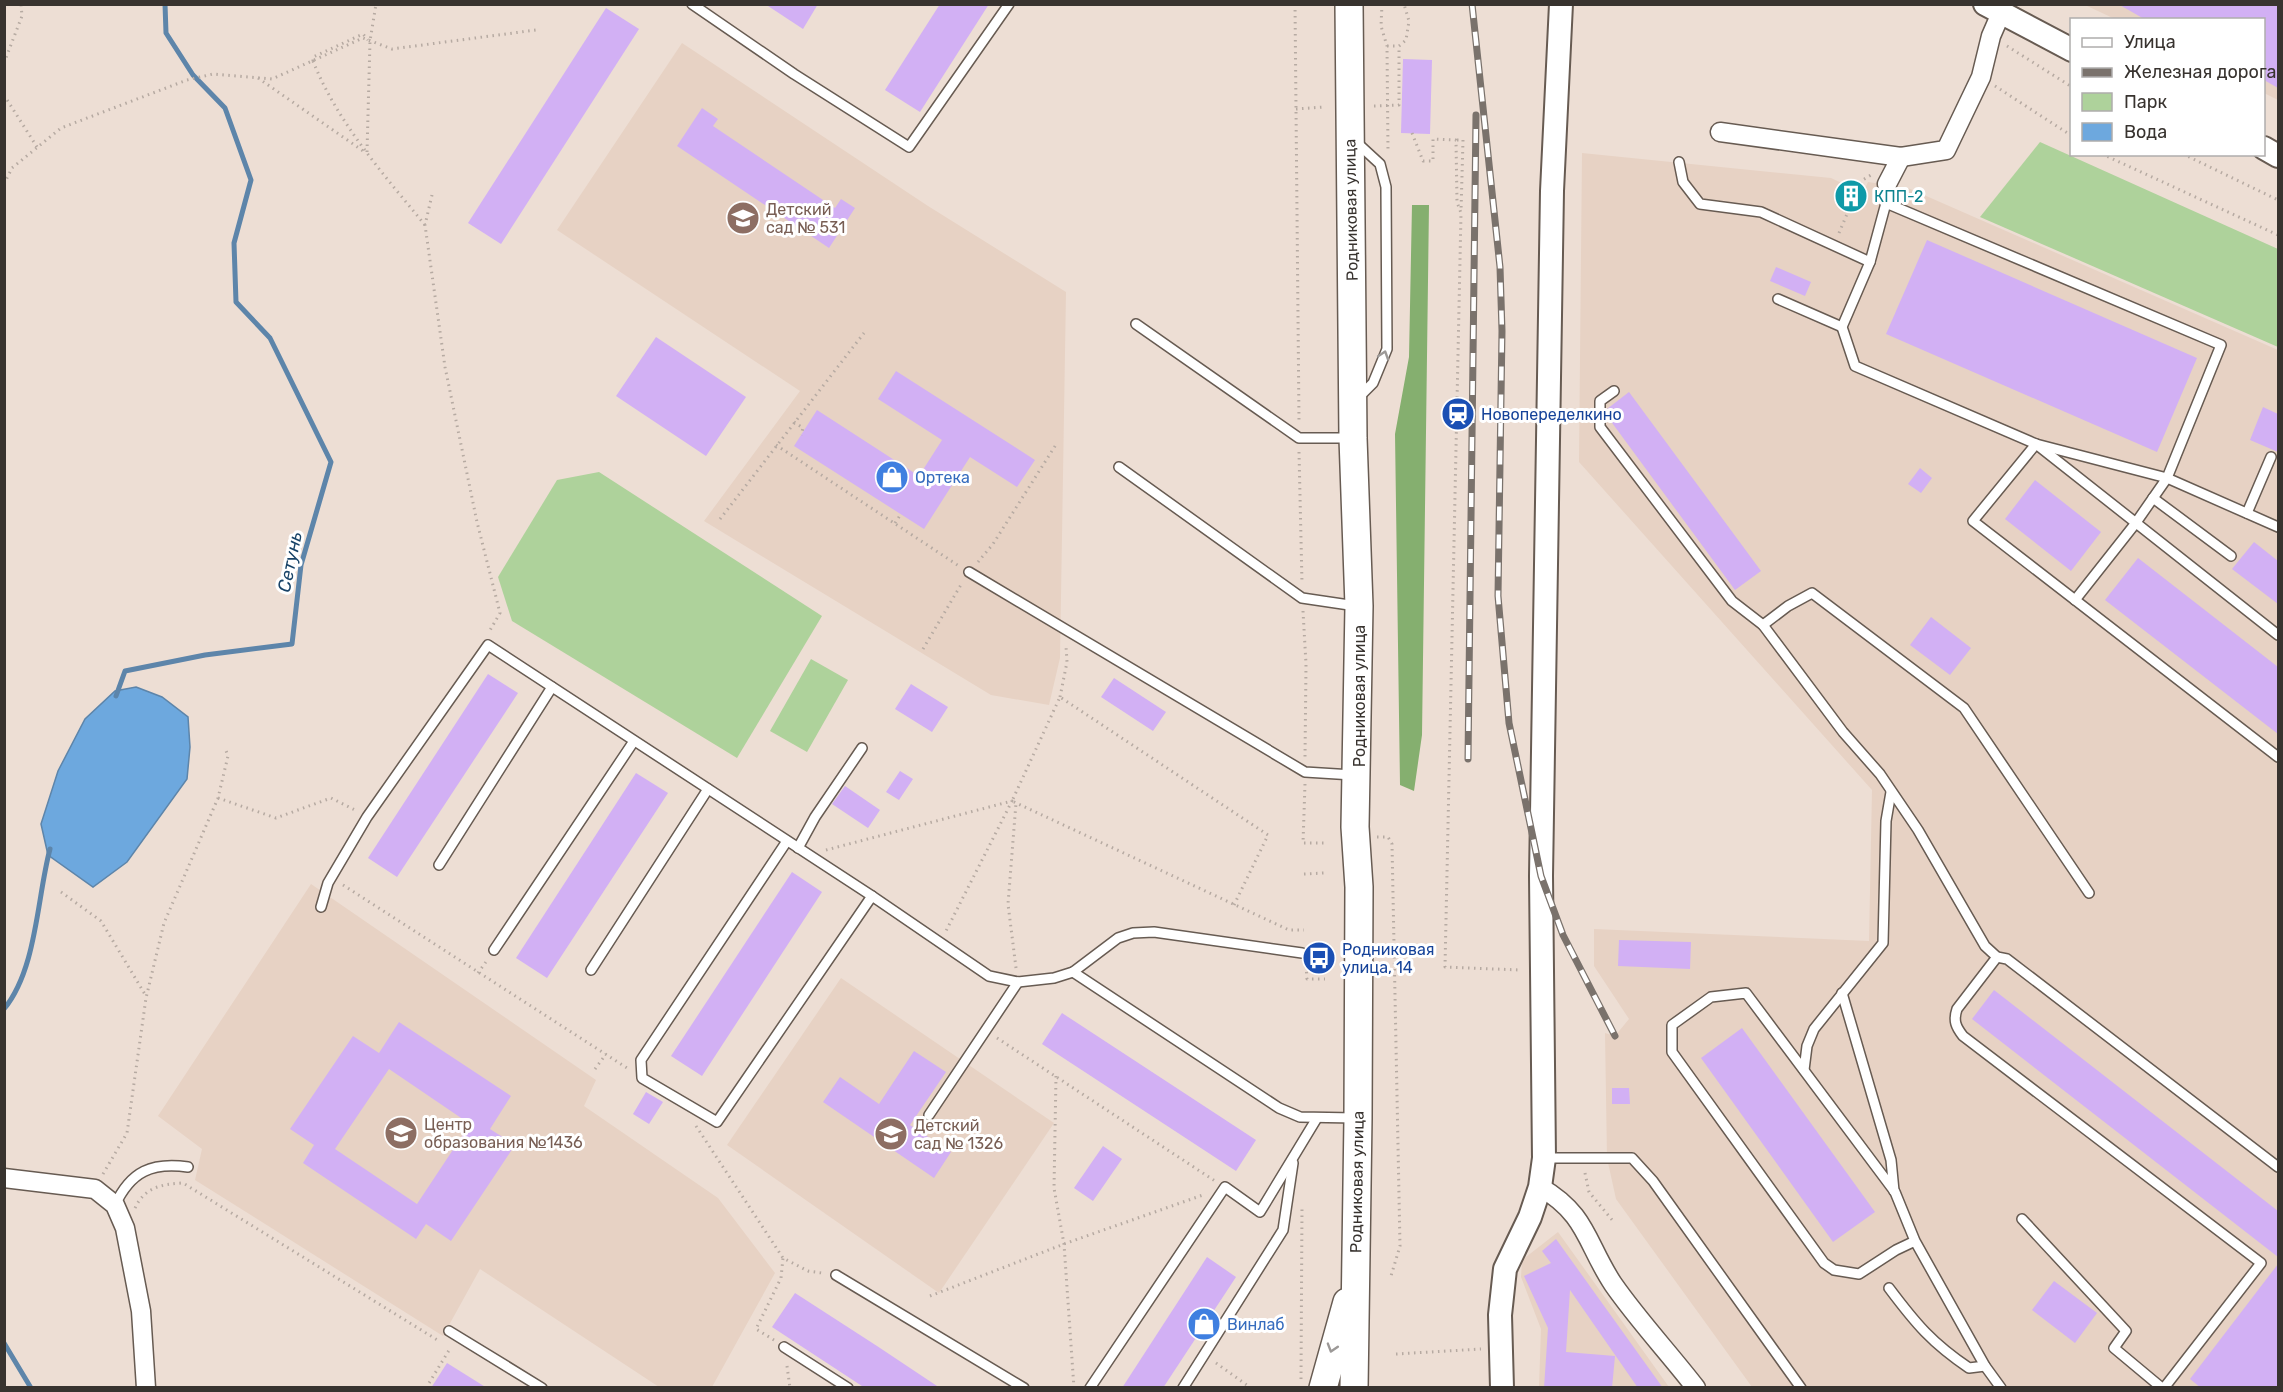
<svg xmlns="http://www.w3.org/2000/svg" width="2283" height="1392" font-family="Rubik,sans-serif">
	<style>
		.built { fill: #e7d2c4 }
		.green { fill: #aed29b }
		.forest { fill: #85af6f }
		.water { fill: #6da8de; stroke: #5d85aa; stroke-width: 1.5 }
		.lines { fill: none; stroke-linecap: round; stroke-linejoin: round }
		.stream { stroke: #5d85aa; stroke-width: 5 }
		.building { fill: #d2b0f4; fill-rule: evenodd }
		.service-casing { stroke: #675b52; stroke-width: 12 }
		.minor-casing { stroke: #675b52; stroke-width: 21 }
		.tertiary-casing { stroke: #675b52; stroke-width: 26 }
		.secondary-casing { stroke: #675b52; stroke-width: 30 }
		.path { stroke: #b6aaa2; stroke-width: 3; stroke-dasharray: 1.5 4.5; stroke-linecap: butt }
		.service { stroke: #fff; stroke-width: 9 }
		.minor { stroke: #fff; stroke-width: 18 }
		.tertiary { stroke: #fff; stroke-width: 22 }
		.secondary { stroke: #fff; stroke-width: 27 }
		.rail-casing { stroke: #7a726c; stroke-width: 7 }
		.rail { stroke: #fff; stroke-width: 4.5; stroke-dasharray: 14; stroke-linecap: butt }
		.oneway { stroke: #9c9997 }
		.labels { text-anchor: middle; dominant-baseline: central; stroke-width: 6; stroke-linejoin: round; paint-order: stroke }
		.culture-label { font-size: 16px; fill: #0d838f; stroke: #fff; text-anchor: start }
		.education-label { font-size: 16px; fill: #785e54; stroke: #fff; text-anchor: start }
		.street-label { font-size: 16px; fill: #38332f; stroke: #fff }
		.transit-label { font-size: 16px; fill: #164399; stroke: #fff; text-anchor: start }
		.shop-label { font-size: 16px; fill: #366cbe; stroke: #fff; text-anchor: start }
		.water-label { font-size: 18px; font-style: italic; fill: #184367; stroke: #fff }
	</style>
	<rect width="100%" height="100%" fill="#edded4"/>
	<g class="built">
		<polygon points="2085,5 2278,5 2278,100 2264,93 2264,20 2115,19"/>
		<polygon points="682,43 928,206 1066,292 1060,658 1049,705 991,695 704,521 800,391 557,230"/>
		<polygon points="1582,153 1831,178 1863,193 1868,182 1908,188 2278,350 2278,1387 1752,1387 1616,1199 1607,1158 1605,1033 1615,1036 1629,1019 1594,966 1594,929 1869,941 1872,790 1579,462"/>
		<polygon points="311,884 596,1080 584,1106 718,1198 775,1273 712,1387 659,1387 480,1269 443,1336 195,1180 202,1149 158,1116"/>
		<polygon points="841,978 1054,1123 939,1293 727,1145"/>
		<polygon points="1558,1232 1669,1387 1539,1387 1541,1329 1521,1277 1522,1260"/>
	</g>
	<g class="green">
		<polygon points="2040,142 2278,249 2278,347 1980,217"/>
		<polygon points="599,472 822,616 737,758 512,621 498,577 557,480"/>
		<polygon points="811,659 848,680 807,752 770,731"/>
	</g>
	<polygon class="forest" points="1412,205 1429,205 1422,735 1414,791 1400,785 1395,434 1409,357"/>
	<polygon class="water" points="136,687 162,697 188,717 190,747 187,779 127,862 93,887 48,855 41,824 58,771 85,719 115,691"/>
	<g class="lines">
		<g class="stream">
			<polyline points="116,696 125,671 205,655 292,644 301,565 331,462 270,338 236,302 234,243 251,180 225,108 193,75 166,33 165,4"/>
			<path d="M4,1009C37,969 37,897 50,849"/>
			<polyline points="4,1343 31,1388"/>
		</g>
	</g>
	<g class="building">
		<polygon points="765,4 818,4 803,29"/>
		<polygon points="940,4 989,4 920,112 885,90"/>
		<polygon points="2118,4 2278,4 2278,88 2264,80 2264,20 2146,20"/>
		<polygon points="606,8 639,29 501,244 468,223"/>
		<polygon points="1403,59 1432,60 1430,134 1401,133"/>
		<polygon points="702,108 718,119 713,126 835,208 841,199 855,208 829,248 677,146"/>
		<polygon points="1842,184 1866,195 1860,208 1836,197"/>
		<polygon points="1927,240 2197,358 2157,452 1886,334"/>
		<polygon points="1776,267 1811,282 1805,296 1770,281"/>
		<polygon points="656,337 746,397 706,456 616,396"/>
		<polygon points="896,371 1035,460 1017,487 970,457 924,529 794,446 817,410 919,476 942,440 878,399"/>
		<polygon points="1629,392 1761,571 1735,590 1607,416 1607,409"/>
		<polygon points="2263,407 2278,414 2278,452 2250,440"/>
		<polygon points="1920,468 1932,478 1921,493 1908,484"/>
		<polygon points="2035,480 2101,532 2071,571 2005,519"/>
		<polygon points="2254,542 2278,561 2278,604 2232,569"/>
		<polygon points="2138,558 2278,667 2278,734 2105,600"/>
		<polygon points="1931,617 1971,648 1950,675 1910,645"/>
		<polygon points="488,674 518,693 397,877 368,858"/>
		<polygon points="1114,678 1166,712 1153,731 1101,697"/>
		<polygon points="911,684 948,707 932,732 895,709"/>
		<polygon points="900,771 913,779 899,800 886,792"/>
		<polygon points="636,773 668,793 547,978 516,958"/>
		<polygon points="845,786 880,810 868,828 832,804"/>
		<polygon points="792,872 822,892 702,1076 671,1056"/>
		<polygon points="1619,940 1691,942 1690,969 1618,966"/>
		<polygon points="1994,990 2278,1211 2278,1257 1972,1019"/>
		<polygon points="1062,1013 1256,1140 1236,1171 1042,1044"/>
		<path d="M399,1022L511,1096L490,1129L515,1145L451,1241L426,1224L416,1239L303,1163L314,1145L290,1129L353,1036L379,1053ZM389,1069L470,1124L417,1204L335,1149Z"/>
		<polygon points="1742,1028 1875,1212 1833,1242 1701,1058"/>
		<polygon points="914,1051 946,1072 910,1125 951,1152 934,1178 823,1102 840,1077 879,1104"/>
		<polygon points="1612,1088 1629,1088 1630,1104 1612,1104"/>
		<polygon points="646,1092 663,1102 649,1124 633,1114"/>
		<polygon points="1103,1146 1122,1159 1093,1201 1074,1188"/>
		<polygon points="1556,1239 1663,1388 1638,1388 1570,1290 1566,1352 1615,1356 1612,1388 1544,1388 1548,1328 1524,1276 1551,1263 1542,1251"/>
		<polygon points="1207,1257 1236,1277 1163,1388 1122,1388"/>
		<polygon points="2278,1264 2278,1388 2201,1388 2190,1379"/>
		<polygon points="2054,1281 2097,1313 2075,1343 2032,1310"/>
		<polygon points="795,1293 877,1346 940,1388 865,1388 772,1327"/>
		<polygon points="447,1363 487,1388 431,1388"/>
	</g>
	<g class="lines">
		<g class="service-casing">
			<g id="service">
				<polyline points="692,4 794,74 909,147 1009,4"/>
				<polyline points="1355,141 1380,164 1386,187 1387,349 1373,383 1359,397"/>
				<polyline points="1679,162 1683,182 1700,204 1761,212 1870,262 1842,327 1855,366 2036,444 2278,635"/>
				<polyline points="1870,262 1886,203 2221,345 2167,478 2135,524 2075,600"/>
				<polyline points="1778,299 1842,327"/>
				<polyline points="1136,324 1299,438 1351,438"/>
				<polyline points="1614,391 1600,401 1600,427 1732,601 1763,625 1843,732 1880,774 1918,830 1985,946 1997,957 2007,959 2278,1167"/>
				<polyline points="1119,467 1302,598 1356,606"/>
				<polyline points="2153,498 2231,556"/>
				<polyline points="2247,513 2271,457"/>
				<polyline points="2278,527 2167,478 2036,444 1973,521 2278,757"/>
				<polyline points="969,572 1305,772 1353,775"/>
				<polyline points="1763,625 1788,606 1812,593 1964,708 2089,893"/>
				<polyline points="787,841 641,1060 642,1078 717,1122 872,896"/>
				<polyline points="798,848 815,817 862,748"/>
				<polyline points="439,865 552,687"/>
				<polyline points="321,907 328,883 367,817 488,645 872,896 989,976 1018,982 1054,978 1073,972 1118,938 1133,933 1154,932 1302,953"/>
				<polyline points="494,950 634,741"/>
				<path d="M1997,957L1957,1009C1953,1021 1956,1027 1963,1036L2261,1263L2164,1388"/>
				<polyline points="591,970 708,789"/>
				<polyline points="1073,972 1279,1108 1300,1117 1355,1118"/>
				<polyline points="1842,993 1891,1160 1894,1191"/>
				<polyline points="1804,1070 1807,1046 1814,1029 1883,943 1886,821 1891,792"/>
				<polyline points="929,1115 1018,982"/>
				<polyline points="1545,1158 1632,1158 1653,1181 1801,1388"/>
				<path d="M115,1205C131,1171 152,1162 188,1167"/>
				<polyline points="2022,1219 2126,1331 2114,1348 2162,1388"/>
				<polyline points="1915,1241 1896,1250 1859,1274 1834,1270 1824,1263 1672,1052 1672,1025 1711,997 1746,993 1895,1192 1915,1241 1985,1366 2001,1388"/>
				<polyline points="836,1275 1024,1388"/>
				<path d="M1889,1288C1916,1324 1932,1343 1969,1368L1985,1366"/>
				<polyline points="449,1331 542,1388"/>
				<polyline points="784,1347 848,1388"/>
				<polyline points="1090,1388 1225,1187 1260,1212 1317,1118"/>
				<polyline points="1183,1388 1283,1230 1293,1163"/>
			</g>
		</g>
		<g class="minor-casing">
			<g id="minor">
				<polyline points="1720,132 1901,157 1887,184"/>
				<polyline points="1901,157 1946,150 1981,77 1991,36 2001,13"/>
				<polyline points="4,1178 95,1189 115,1205 125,1228 141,1311 146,1388"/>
				<path d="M1540,1187C1587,1214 1586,1243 1613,1284C1638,1320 1669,1353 1696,1388"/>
			</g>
		</g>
		<g class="tertiary-casing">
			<g id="tertiary">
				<polyline points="1985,4 2072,50"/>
				<polyline points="2264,148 2278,156"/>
				<polyline points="1502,1388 1500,1315 1505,1269 1530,1217 1540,1187 1544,1158 1541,876 1552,191 1561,4"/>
			</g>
		</g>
		<g class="secondary-casing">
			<g id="secondary">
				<polyline points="1349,4 1353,438 1359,606 1355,827 1359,887 1358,1118 1354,1388"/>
				<polyline points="1323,1388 1347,1302"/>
			</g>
		</g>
		<g class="path">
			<polyline points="1295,4 1299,421"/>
			<polyline points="1382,4 1381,26 1387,46 1388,152"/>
			<polyline points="1387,46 1399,46 1406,40 1409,21 1404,4"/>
			<polyline points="2007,46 2072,87"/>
			<path d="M313,61C337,122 384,175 425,225"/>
			<polyline points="313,61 313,57 363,34 368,40"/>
			<polyline points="4,63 22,16 21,4"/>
			<polyline points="258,78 366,153"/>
			<polyline points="1995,86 2072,136"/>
			<polyline points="4,95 37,147"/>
			<polyline points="1374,106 1399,105 1399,46"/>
			<polyline points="1296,109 1324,107"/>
			<polyline points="1412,133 1423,161 1433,161 1433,139 1456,140 1457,202 1461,213 1445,967 1520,970"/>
			<polyline points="1457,140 1463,140 1461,211"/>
			<polyline points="367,152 370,41 376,4"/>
			<polyline points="2102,154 2278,235"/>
			<polyline points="2183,154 2278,200"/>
			<polyline points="4,184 12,168 61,128 187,80 213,74 272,79 363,38 392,49 536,30"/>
			<polyline points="432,195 425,225 445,367 477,522 500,613 489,632"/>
			<polyline points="1839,233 1861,181 1871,175"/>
			<polyline points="794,422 803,428 801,435"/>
			<polyline points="776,445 959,566"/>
			<polyline points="1299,452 1302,583"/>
			<polyline points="720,519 864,333"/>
			<polyline points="895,523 901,514"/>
			<polyline points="978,562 993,544 1057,443"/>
			<polyline points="1303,611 1306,664 1305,757"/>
			<polyline points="923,649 962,583"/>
			<polyline points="1060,697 1067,662 1066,646"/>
			<polyline points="1305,784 1303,843 1324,843"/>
			<polyline points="218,798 276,818 331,798 355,810"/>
			<polyline points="1377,837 1388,837 1392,844 1400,1246 1391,1276"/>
			<polyline points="826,850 1012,801 946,931"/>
			<polyline points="1304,874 1324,873"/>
			<polyline points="343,885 627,1068"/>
			<polyline points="61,892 101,921 146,996"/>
			<polyline points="1234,905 1268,835 1060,697 1012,801 1289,930 1304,930"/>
			<polyline points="1306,966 1307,979 1325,979"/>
			<polyline points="1016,968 1008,904 1016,803"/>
			<polyline points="478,973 488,959"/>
			<polyline points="997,1038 1215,1181"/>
			<polyline points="595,1069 606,1054"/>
			<polyline points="1056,1076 1054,1188 1064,1244 1074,1388"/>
			<polyline points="696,1126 783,1258 808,1271 822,1273"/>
			<polyline points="1585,1173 1589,1192 1613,1221"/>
			<polyline points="103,1174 127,1133 146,998 164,923 218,798 228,756 225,748"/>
			<path d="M135,1208C145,1187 162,1184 183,1183L439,1341"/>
			<polyline points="930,1296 1064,1244 1203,1195"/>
			<polyline points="774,1340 756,1329 781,1278 783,1258"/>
			<polyline points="1396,1354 1481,1349"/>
			<polyline points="1216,1363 1251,1388"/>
			<polyline points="787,1366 790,1388"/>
			<polyline points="1301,1379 1302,1206"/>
			<polyline points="426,1388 451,1347"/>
		</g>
		<use href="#service" class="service"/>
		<use href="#minor" class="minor"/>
		<use href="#tertiary" class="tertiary"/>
		<use href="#secondary" class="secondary"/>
		<g class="rail-casing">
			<g id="rail">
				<polyline points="1472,4 1500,267 1502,331 1498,596 1509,723 1541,876 1563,935 1615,1036"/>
				<polyline points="1468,759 1476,115"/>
			</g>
		</g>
		<use href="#rail" class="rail"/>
	</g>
	<defs><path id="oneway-chevron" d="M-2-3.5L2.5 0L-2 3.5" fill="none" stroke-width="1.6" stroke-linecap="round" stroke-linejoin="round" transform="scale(1.5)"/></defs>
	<g class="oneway">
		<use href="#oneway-chevron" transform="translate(1384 355) rotate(-72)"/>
		<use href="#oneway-chevron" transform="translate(1332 1348) rotate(107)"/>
	</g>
	<defs>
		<g id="building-disc" transform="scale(1.725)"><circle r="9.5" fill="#0f9aa8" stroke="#fff"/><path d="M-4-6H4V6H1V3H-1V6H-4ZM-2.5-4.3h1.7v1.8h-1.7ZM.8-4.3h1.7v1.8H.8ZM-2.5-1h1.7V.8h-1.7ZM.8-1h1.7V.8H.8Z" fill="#fff"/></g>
		<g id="school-disc" transform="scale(1.725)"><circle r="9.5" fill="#8d6e63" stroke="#fff"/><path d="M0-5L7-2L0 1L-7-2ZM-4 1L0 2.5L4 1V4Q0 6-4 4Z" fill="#fff"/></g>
		<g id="station-disc" transform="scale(1.725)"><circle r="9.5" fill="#1a4fb4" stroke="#fff"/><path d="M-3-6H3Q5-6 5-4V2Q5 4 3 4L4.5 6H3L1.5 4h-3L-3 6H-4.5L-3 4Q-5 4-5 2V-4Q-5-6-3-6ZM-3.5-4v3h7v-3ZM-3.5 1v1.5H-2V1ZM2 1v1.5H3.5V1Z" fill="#fff"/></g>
		<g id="shop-disc" transform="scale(1.725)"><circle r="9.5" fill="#3f7fe0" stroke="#fff"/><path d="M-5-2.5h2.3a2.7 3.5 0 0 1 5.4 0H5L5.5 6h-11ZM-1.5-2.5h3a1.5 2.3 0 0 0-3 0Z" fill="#fff"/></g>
		<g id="bus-disc" transform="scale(1.725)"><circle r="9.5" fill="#1a4fb4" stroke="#fff"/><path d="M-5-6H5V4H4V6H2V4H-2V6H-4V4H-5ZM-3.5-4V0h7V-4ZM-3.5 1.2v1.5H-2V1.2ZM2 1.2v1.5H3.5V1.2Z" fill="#fff"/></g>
	</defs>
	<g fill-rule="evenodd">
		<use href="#building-disc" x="1851" y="196"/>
		<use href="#school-disc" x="743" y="218"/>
		<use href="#station-disc" x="1458" y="414"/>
		<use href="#shop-disc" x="892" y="477"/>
		<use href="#bus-disc" x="1319" y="958"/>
		<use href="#school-disc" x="401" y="1133"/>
		<use href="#school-disc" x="891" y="1134"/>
		<use href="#shop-disc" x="1204" y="1324"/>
	</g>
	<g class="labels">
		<g class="culture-label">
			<text x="1874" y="196">КПП-2</text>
		</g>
		<g class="education-label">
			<text x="766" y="209">Детский<tspan x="766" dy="18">сад № 531</tspan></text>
			<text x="424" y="1124">Центр<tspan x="424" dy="18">образования №1436</tspan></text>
			<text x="914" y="1125">Детский<tspan x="914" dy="18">сад № 1326</tspan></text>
		</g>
		<g class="street-label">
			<text transform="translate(1351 210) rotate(-91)">Родниковая улица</text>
			<text transform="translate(1359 696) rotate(-90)">Родниковая улица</text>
			<text transform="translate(1357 1182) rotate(-89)">Родниковая улица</text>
		</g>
		<g class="transit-label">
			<text x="1481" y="414">Новопеределкино</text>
			<text x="1342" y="949">Родниковая<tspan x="1342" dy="18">улица, 14</tspan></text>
		</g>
		<g class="shop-label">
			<text x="915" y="477">Ортека</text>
			<text x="1227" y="1324">Винлаб</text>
		</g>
		<g class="water-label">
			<text transform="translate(290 562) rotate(-78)">Сетунь</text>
		</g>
	</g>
	<rect width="2283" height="1392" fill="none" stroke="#38332f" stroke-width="12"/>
	<rect x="2070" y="18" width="195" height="138" fill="#ffffff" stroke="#afadac" stroke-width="1.5"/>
	<rect x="2082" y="38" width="30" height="9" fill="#ffffff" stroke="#afadac" stroke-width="1.5"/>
	<text x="2124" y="48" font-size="18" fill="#38332f">Улица</text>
	<rect x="2082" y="68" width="30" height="9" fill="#7a726c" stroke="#afadac" stroke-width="1.5"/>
	<text x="2124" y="78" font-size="18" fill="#38332f">Железная дорога</text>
	<rect x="2082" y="93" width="30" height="18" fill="#aed29b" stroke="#afadac" stroke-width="1.5"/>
	<text x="2124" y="108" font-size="18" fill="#38332f">Парк</text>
	<rect x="2082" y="123" width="30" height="18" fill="#6da8de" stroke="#afadac" stroke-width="1.5"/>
	<text x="2124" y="138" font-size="18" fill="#38332f">Вода</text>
</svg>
